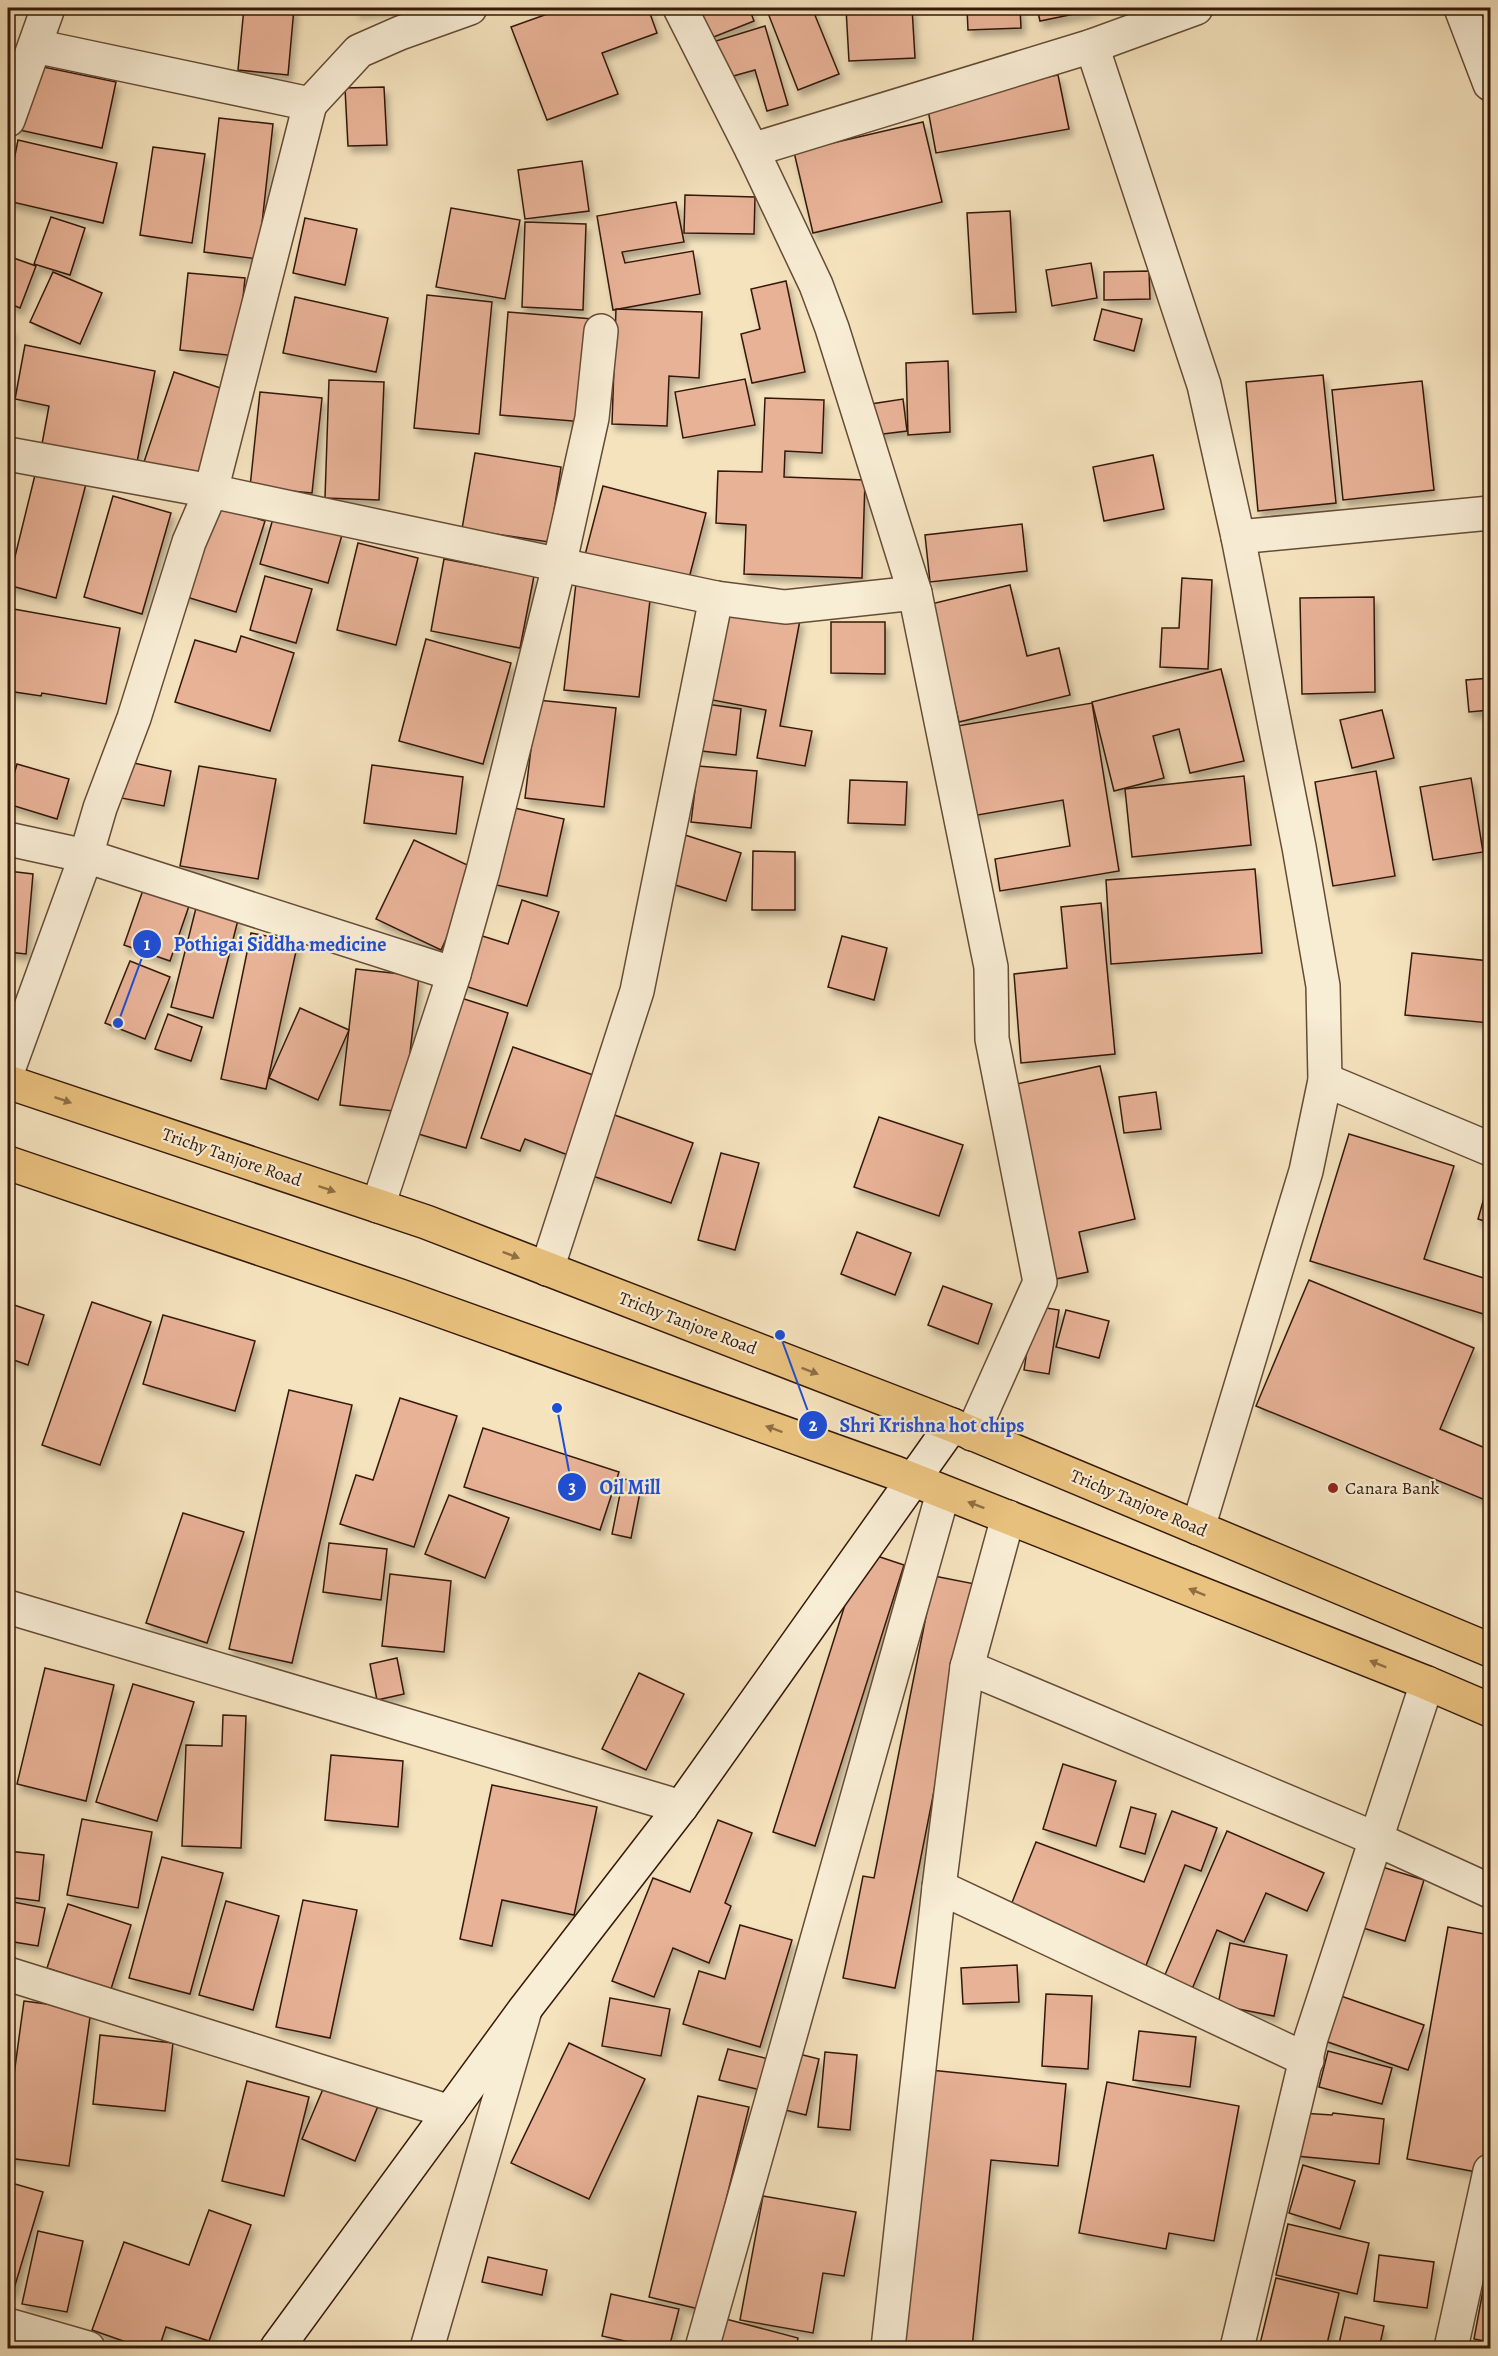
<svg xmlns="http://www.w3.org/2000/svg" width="1498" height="2356" font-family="Alegreya,serif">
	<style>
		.building { fill: #e8b297; stroke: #351909; stroke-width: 1.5; filter: url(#shadow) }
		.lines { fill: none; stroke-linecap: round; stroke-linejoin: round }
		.street-casing { stroke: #654c36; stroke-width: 36 }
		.secondary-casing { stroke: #351909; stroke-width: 36 }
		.highway-casing { stroke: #351909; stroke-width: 36 }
		.street { stroke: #f8edd5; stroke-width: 33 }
		.secondary { stroke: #f8edd5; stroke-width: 33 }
		.highway { stroke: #eac27f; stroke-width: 33 }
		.oneway { fill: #906e44 }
		.poi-dot { fill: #8f2418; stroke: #f8edd5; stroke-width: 2 }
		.labels { text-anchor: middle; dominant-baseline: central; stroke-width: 4.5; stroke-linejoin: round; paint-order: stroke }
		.street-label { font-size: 18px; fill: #351909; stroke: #f8edd5 }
		.poi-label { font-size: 18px; fill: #351909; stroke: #f8edd5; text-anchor: start }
		.leader { fill: none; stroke: #1d4ed8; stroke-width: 2 }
		.callout-dot { fill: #1d4ed8; stroke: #f8edd5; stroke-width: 2 }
		.mark-label { font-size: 18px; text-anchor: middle; font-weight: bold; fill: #fff }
		.callout-label { font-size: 20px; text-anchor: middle; font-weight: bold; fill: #1d4ed8; stroke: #f8edd5; stroke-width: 4.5; stroke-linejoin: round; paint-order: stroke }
	</style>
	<defs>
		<filter id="shadow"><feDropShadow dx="3.5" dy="6" stdDeviation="3" flood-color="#0004"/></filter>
	</defs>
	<rect width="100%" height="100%" fill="#f5e3be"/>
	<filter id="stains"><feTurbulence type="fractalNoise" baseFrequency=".00333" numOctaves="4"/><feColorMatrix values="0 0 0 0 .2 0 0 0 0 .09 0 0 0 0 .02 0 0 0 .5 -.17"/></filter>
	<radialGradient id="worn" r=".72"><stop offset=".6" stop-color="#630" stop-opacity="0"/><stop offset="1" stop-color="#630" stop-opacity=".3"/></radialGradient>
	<g class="building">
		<polygon points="244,8 294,8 288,75 238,70"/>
		<polygon points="356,8 405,8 405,9 356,12"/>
		<polygon points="564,8 648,8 657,33 602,53 618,94 547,120 511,27"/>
		<polygon points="694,8 749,8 754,21 706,40"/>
		<polygon points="782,8 812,8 839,74 798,90 768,13"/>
		<polygon points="846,8 912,8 915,58 849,61"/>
		<polygon points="967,8 1020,8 1021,28 968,30"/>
		<polygon points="1037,8 1094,8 1094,10 1040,21"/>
		<polygon points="765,26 788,105 767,111 755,70 726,78 716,41"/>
		<polygon points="29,64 116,82 102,148 15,129"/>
		<polygon points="1058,75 1069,129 936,153 926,99"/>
		<polygon points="384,87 387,145 348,146 345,88"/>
		<polygon points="219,118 273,124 258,259 204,252"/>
		<polygon points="923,122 942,202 813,233 794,152"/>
		<polygon points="18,140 117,163 103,223 8,201 8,190"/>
		<polygon points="153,147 205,154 192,243 140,235"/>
		<polygon points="582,161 589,211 525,219 518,170"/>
		<polygon points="685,195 755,197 754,234 684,233"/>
		<polygon points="676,202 684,242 622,252 625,263 693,251 700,294 613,310 597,216"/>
		<polygon points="451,208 520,220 505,299 436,287"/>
		<polygon points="1010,211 1016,312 973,314 967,213"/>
		<polygon points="51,217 85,228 70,275 34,264"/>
		<polygon points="305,218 357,229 345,285 293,273"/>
		<polygon points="525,222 586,224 583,310 522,307"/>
		<polygon points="8,256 36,266 20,308 8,303"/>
		<polygon points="1091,263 1097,298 1052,306 1046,270"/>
		<polygon points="1149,271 1150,299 1104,300 1104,272"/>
		<polygon points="53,272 102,293 80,344 30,322"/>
		<polygon points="188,273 245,278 237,356 180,350"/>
		<polygon points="786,281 805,372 752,383 741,334 760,329 751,289"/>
		<polygon points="427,295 492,302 479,434 414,428"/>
		<polygon points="295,297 388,318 376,372 283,353"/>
		<polygon points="616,309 702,312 699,378 669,376 667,426 612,424"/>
		<polygon points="1102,309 1142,319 1134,351 1094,340"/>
		<polygon points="508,312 593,319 585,422 500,415"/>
		<polygon points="8,329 12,330 8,355"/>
		<polygon points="25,345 155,371 137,462 42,444 49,406 15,399"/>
		<polygon points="948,361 950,432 908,435 906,363"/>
		<polygon points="174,372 229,391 199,481 144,462"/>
		<polygon points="1323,375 1336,503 1258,511 1246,382"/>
		<polygon points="745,379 755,425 683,438 675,392"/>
		<polygon points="329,380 384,382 379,500 325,498"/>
		<polygon points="1422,381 1434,490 1343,500 1332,390"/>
		<polygon points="260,392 322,398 312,493 250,487"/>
		<polygon points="765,398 824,400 822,453 785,451 784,477 865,480 862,578 744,574 746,525 716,523 718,471 762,472"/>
		<polygon points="903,399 907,431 875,435 871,404"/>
		<polygon points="475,453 561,467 549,542 462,529"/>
		<polygon points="1153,455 1164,509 1104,521 1093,467"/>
		<polygon points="36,471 86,484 56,598 8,585"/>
		<polygon points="603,486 706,513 688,582 585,555"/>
		<polygon points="113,496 171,513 142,614 84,597"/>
		<polygon points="209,503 265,521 236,612 180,595"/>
		<polygon points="274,515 342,535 328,583 260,564"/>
		<polygon points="1022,524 1027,571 930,582 925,535"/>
		<polygon points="358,543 418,558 396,645 337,630"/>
		<polygon points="444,559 534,576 520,648 431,631"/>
		<polygon points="265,576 312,589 296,643 250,630"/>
		<polygon points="1182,578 1212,580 1208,669 1160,667 1162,628 1179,628"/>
		<polygon points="576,583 651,591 639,697 564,690"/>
		<polygon points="1010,585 1027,656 1059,648 1070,695 959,722 931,604"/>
		<polygon points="1374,597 1375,692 1302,694 1300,598"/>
		<polygon points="725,606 800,620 780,726 812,731 805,766 757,758 766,710 707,699"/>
		<polygon points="8,608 120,628 106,704 42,693 41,696 8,691"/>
		<polygon points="831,622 885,622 885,674 831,673"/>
		<polygon points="241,636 294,653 270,731 175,702 195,640 236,652"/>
		<polygon points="426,639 511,663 483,764 399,741"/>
		<polygon points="1221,669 1244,761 1190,773 1179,729 1153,736 1164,778 1114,791 1092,702"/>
		<polygon points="1490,678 1490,710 1469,712 1466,680"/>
		<polygon points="537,700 616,708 604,807 525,798"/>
		<polygon points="699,703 741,709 736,755 693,750"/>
		<polygon points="1092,703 1119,871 1000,891 995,859 1070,846 1063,800 972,816 957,726"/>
		<polygon points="1382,710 1394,758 1352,768 1340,720"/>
		<polygon points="129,762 171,771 164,806 121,798"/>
		<polygon points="17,764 69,779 57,819 8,804 8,795"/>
		<polygon points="372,765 463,777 456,834 364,823"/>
		<polygon points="199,766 276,779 258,879 180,866"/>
		<polygon points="698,766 757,771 751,828 691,822"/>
		<polygon points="1376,771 1395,876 1333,886 1315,782"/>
		<polygon points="1244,776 1251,845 1132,857 1125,789"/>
		<polygon points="1471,778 1483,852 1433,860 1420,787"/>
		<polygon points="850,780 907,782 905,825 848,823"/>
		<polygon points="510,807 564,819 547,896 492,884"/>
		<polygon points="685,835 741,853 726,901 669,883"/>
		<polygon points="414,840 478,870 441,950 376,919"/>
		<polygon points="753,851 795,852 795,910 752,910"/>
		<polygon points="1255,869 1262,953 1111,964 1106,880"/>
		<polygon points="8,871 33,874 26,954 8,952"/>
		<polygon points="143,890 189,906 170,961 124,945"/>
		<polygon points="522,900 559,912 527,1006 462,985 479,935 508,944"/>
		<polygon points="1101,903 1115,1054 1021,1063 1014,974 1067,968 1061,907"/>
		<polygon points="196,908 238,920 213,1018 171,1007"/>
		<polygon points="251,933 298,942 266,1089 221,1079"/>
		<polygon points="842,936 887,948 874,1000 828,987"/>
		<polygon points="1412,953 1490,961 1490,1023 1405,1015"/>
		<polygon points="130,961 170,977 145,1039 105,1023"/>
		<polygon points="356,969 419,976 403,1112 340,1105"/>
		<polygon points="458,997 508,1013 466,1148 415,1133"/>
		<polygon points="300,1008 349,1030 318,1100 269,1078"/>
		<polygon points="168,1014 202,1027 191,1061 155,1049"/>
		<polygon points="513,1047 596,1076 568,1155 525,1139 520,1151 481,1138"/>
		<polygon points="1100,1066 1135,1219 1079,1232 1088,1272 1056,1279 1012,1085"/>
		<polygon points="1156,1092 1161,1129 1124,1133 1119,1097"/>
		<polygon points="609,1113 693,1143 671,1203 587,1174"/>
		<polygon points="879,1117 963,1145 939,1216 854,1187"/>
		<polygon points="1349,1134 1454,1166 1424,1259 1490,1280 1490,1316 1310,1261"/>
		<polygon points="721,1153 759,1163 735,1250 698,1240"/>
		<polygon points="1490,1177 1490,1223 1478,1219"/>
		<polygon points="857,1232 911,1253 895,1295 841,1274"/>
		<polygon points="1309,1280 1474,1348 1440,1429 1490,1450 1490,1502 1256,1406"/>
		<polygon points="943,1286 992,1304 978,1344 928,1325"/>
		<polygon points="92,1302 151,1322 100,1465 42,1445"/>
		<polygon points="8,1303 44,1315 28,1365 8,1358"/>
		<polygon points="1034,1306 1059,1310 1049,1374 1024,1370"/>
		<polygon points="1066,1310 1109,1321 1099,1358 1056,1347"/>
		<polygon points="163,1315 255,1341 235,1411 143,1384"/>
		<polygon points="289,1390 352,1405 292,1663 229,1649"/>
		<polygon points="400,1398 457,1416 414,1547 340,1524 356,1475 373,1480"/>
		<polygon points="483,1428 619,1472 600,1530 464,1487"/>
		<polygon points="623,1479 642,1482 631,1538 612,1534"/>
		<polygon points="449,1495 509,1518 485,1578 425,1554"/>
		<polygon points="183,1513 244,1532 207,1643 146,1623"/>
		<polygon points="329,1543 387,1549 381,1600 323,1592"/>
		<polygon points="862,1551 904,1565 815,1846 773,1832"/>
		<polygon points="390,1574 451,1581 444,1652 382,1646"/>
		<polygon points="934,1576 975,1584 895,1988 843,1978 863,1876 874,1878"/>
		<polygon points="397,1658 404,1694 377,1700 370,1664"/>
		<polygon points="45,1668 114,1685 86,1801 17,1784"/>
		<polygon points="639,1673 684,1694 646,1770 602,1749"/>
		<polygon points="133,1684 194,1702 157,1821 96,1802"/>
		<polygon points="223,1715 246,1716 241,1848 182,1846 186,1745 222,1746"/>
		<polygon points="331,1755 403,1761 398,1827 325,1820"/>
		<polygon points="1063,1764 1116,1781 1096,1846 1043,1829"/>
		<polygon points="492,1785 597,1807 574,1915 502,1900 492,1946 460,1939"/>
		<polygon points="1131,1807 1156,1814 1145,1854 1120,1847"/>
		<polygon points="1172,1811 1217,1828 1201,1871 1185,1865 1145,1968 1011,1905 1036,1842 1144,1882"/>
		<polygon points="82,1819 152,1832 138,1908 67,1895"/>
		<polygon points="718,1820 752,1833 725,1903 731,1906 709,1963 673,1948 654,1997 612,1981 653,1878 690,1892"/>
		<polygon points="1227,1831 1324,1873 1307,1911 1266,1893 1244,1942 1217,1930 1192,1989 1164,1977"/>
		<polygon points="8,1851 44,1855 39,1901 8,1897"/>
		<polygon points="162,1857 223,1873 190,1994 129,1978"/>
		<polygon points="1379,1866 1424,1880 1405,1941 1360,1927"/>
		<polygon points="303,1900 357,1910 330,2038 276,2027"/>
		<polygon points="8,1901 45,1908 38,1946 8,1941"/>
		<polygon points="226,1901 279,1916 253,2010 199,1995"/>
		<polygon points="68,1904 131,1925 111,1989 47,1968"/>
		<polygon points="740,1925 792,1940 760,2047 683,2024 699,1971 725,1979"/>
		<polygon points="1448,1927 1490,1935 1490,2126 1482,2173 1407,2159"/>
		<polygon points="1230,1943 1287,1955 1274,2016 1218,2005"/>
		<polygon points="1017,1965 1019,2002 963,2004 961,1968"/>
		<polygon points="1046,1994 1092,1996 1088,2069 1042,2066"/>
		<polygon points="1338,1995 1424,2025 1408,2070 1322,2040"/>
		<polygon points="610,1998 670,2009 661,2056 602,2046"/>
		<polygon points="24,2001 91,2010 69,2166 8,2158 8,2119"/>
		<polygon points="1139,2031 1196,2037 1190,2087 1133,2080"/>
		<polygon points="100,2035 173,2043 165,2111 93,2104"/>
		<polygon points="569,2043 645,2079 589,2199 511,2163"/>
		<polygon points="728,2049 777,2061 769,2092 719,2080"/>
		<polygon points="1328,2051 1392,2068 1382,2104 1319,2087"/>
		<polygon points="825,2052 857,2055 850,2130 818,2127"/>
		<polygon points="795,2053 819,2059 806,2115 781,2109"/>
		<polygon points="930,2070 1066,2084 1058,2166 991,2160 972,2348 904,2348"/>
		<polygon points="328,2077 381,2099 355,2161 302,2139"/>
		<polygon points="247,2081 309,2097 284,2196 222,2181"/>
		<polygon points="1107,2082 1239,2106 1214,2241 1169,2233 1166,2249 1079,2233"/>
		<polygon points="698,2096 749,2107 699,2309 649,2297"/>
		<polygon points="1301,2113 1332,2115 1333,2113 1384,2119 1379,2164 1296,2156"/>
		<polygon points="1303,2165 1355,2181 1340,2229 1289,2213"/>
		<polygon points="8,2182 43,2192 13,2292 8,2290"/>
		<polygon points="763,2196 856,2212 844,2276 823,2273 813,2333 740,2320"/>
		<polygon points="209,2210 251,2225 209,2341 166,2327 159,2348 143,2348 92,2330 124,2242 189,2265"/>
		<polygon points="1288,2224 1369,2243 1357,2294 1276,2275"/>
		<polygon points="38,2231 83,2241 67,2312 22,2304"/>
		<polygon points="1490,2252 1490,2342 1474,2339"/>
		<polygon points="1379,2255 1434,2262 1427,2308 1374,2301"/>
		<polygon points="488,2257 547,2270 542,2295 482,2282"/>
		<polygon points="1276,2278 1339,2293 1326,2348 1259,2348"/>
		<polygon points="611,2294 679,2309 669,2348 657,2348 602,2336"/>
		<polygon points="1345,2317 1384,2326 1379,2348 1338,2348"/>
		<polygon points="722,2318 798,2338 796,2348 714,2348"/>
		<polygon points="1466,2344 1490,2348 1465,2348"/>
	</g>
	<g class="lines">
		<g class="street-casing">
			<g id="street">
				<polyline points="680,8 752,150"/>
				<polyline points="1461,8 1490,84"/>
				<polyline points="1092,46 1204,385 1238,537 1299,847 1323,986 1325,1080 1306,1171 1198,1528"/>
				<polyline points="310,104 359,51 400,33 470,8"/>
				<polyline points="8,120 48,8"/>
				<polyline points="8,454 211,491 716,598 785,607 915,593"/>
				<polyline points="1238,537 1490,513"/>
				<polyline points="8,839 86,856 454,974"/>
				<polyline points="8,1070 86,856 100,808 134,718 189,542 211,491 310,104 35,46"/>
				<polyline points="1325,1080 1490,1149"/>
				<polyline points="378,1206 454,974 483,871 559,566 592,418 601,331"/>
				<polyline points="547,1269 637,991 716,598"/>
				<polyline points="972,1434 1040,1282 992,1039 991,967 915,593 832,328 816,285 752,150 1092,46 1196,8"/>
				<polyline points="8,1607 681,1807"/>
				<polyline points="967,1667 1376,1839 1490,1891"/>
				<polyline points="939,1887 1307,2060"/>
				<polyline points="8,1974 450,2112"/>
				<polyline points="8,2325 88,2348"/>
				<polyline points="427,2348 525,2010"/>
				<polyline points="702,2348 943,1493"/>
				<polyline points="888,2348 939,1887 967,1667 1008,1517"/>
				<polyline points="1237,2348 1311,2038 1427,1683"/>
				<polyline points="1451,2348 1490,2171"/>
			</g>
		</g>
		<g class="secondary-casing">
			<polyline id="secondary" points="277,2348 525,2009 681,1807 952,1425"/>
		</g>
		<g class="highway-casing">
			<g id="highway">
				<polyline points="8,1082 426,1222 952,1425 1490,1650"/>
				<polyline points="8,1163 400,1296 896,1473 1427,1683 1490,1710"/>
			</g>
		</g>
		<use href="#street" class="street"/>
		<use href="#secondary" class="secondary"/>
		<use href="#highway" class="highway"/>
	</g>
	<defs><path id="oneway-solid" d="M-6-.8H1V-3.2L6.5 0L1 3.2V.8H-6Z" transform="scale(1.5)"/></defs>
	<g class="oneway">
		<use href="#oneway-solid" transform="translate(63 1100) rotate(19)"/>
		<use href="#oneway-solid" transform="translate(327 1189) rotate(19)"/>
		<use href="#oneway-solid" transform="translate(511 1255) rotate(21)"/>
		<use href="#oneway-solid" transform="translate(810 1371) rotate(21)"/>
		<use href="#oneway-solid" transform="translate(774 1429) rotate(-160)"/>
		<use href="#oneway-solid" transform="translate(976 1505) rotate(-159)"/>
		<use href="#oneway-solid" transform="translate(1197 1592) rotate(-158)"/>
		<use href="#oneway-solid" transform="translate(1378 1664) rotate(-158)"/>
	</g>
	<circle class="poi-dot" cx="1333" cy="1488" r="6"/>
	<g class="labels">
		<g class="street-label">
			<text transform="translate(232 1157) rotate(19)">Trichy Tanjore Road</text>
			<text transform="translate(688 1323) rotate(21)">Trichy Tanjore Road</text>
			<text transform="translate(1139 1503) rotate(23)">Trichy Tanjore Road</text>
		</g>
		<g class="poi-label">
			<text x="1345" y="1488">Canara Bank</text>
		</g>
	</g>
	<path class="leader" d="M118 1023L147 944M780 1335L813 1425M557 1408L572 1487"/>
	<g class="callout-dot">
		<circle cx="118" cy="1023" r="6"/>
		<circle cx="780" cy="1335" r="6"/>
		<circle cx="557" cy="1408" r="6"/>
		<circle cx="147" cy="944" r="15"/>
		<circle cx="813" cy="1425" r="15"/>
		<circle cx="572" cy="1487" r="15"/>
	</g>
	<g class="mark-label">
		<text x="147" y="950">1</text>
		<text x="813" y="1431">2</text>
		<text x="572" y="1493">3</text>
	</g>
	<g class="callout-label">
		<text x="280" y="951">Pothigai Siddha medicine</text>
		<text x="932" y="1432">Shri Krishna hot chips</text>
		<text x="630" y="1494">Oil Mill</text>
	</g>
	<rect width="1498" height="2356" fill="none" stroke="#f5e3be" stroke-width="30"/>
	<rect x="9" y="9" width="1480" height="2338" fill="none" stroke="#351909" stroke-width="3"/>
	<rect x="15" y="15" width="1468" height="2326" fill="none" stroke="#351909" stroke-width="1.5"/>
	<rect width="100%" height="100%" filter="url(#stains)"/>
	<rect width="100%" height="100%" fill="url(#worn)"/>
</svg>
